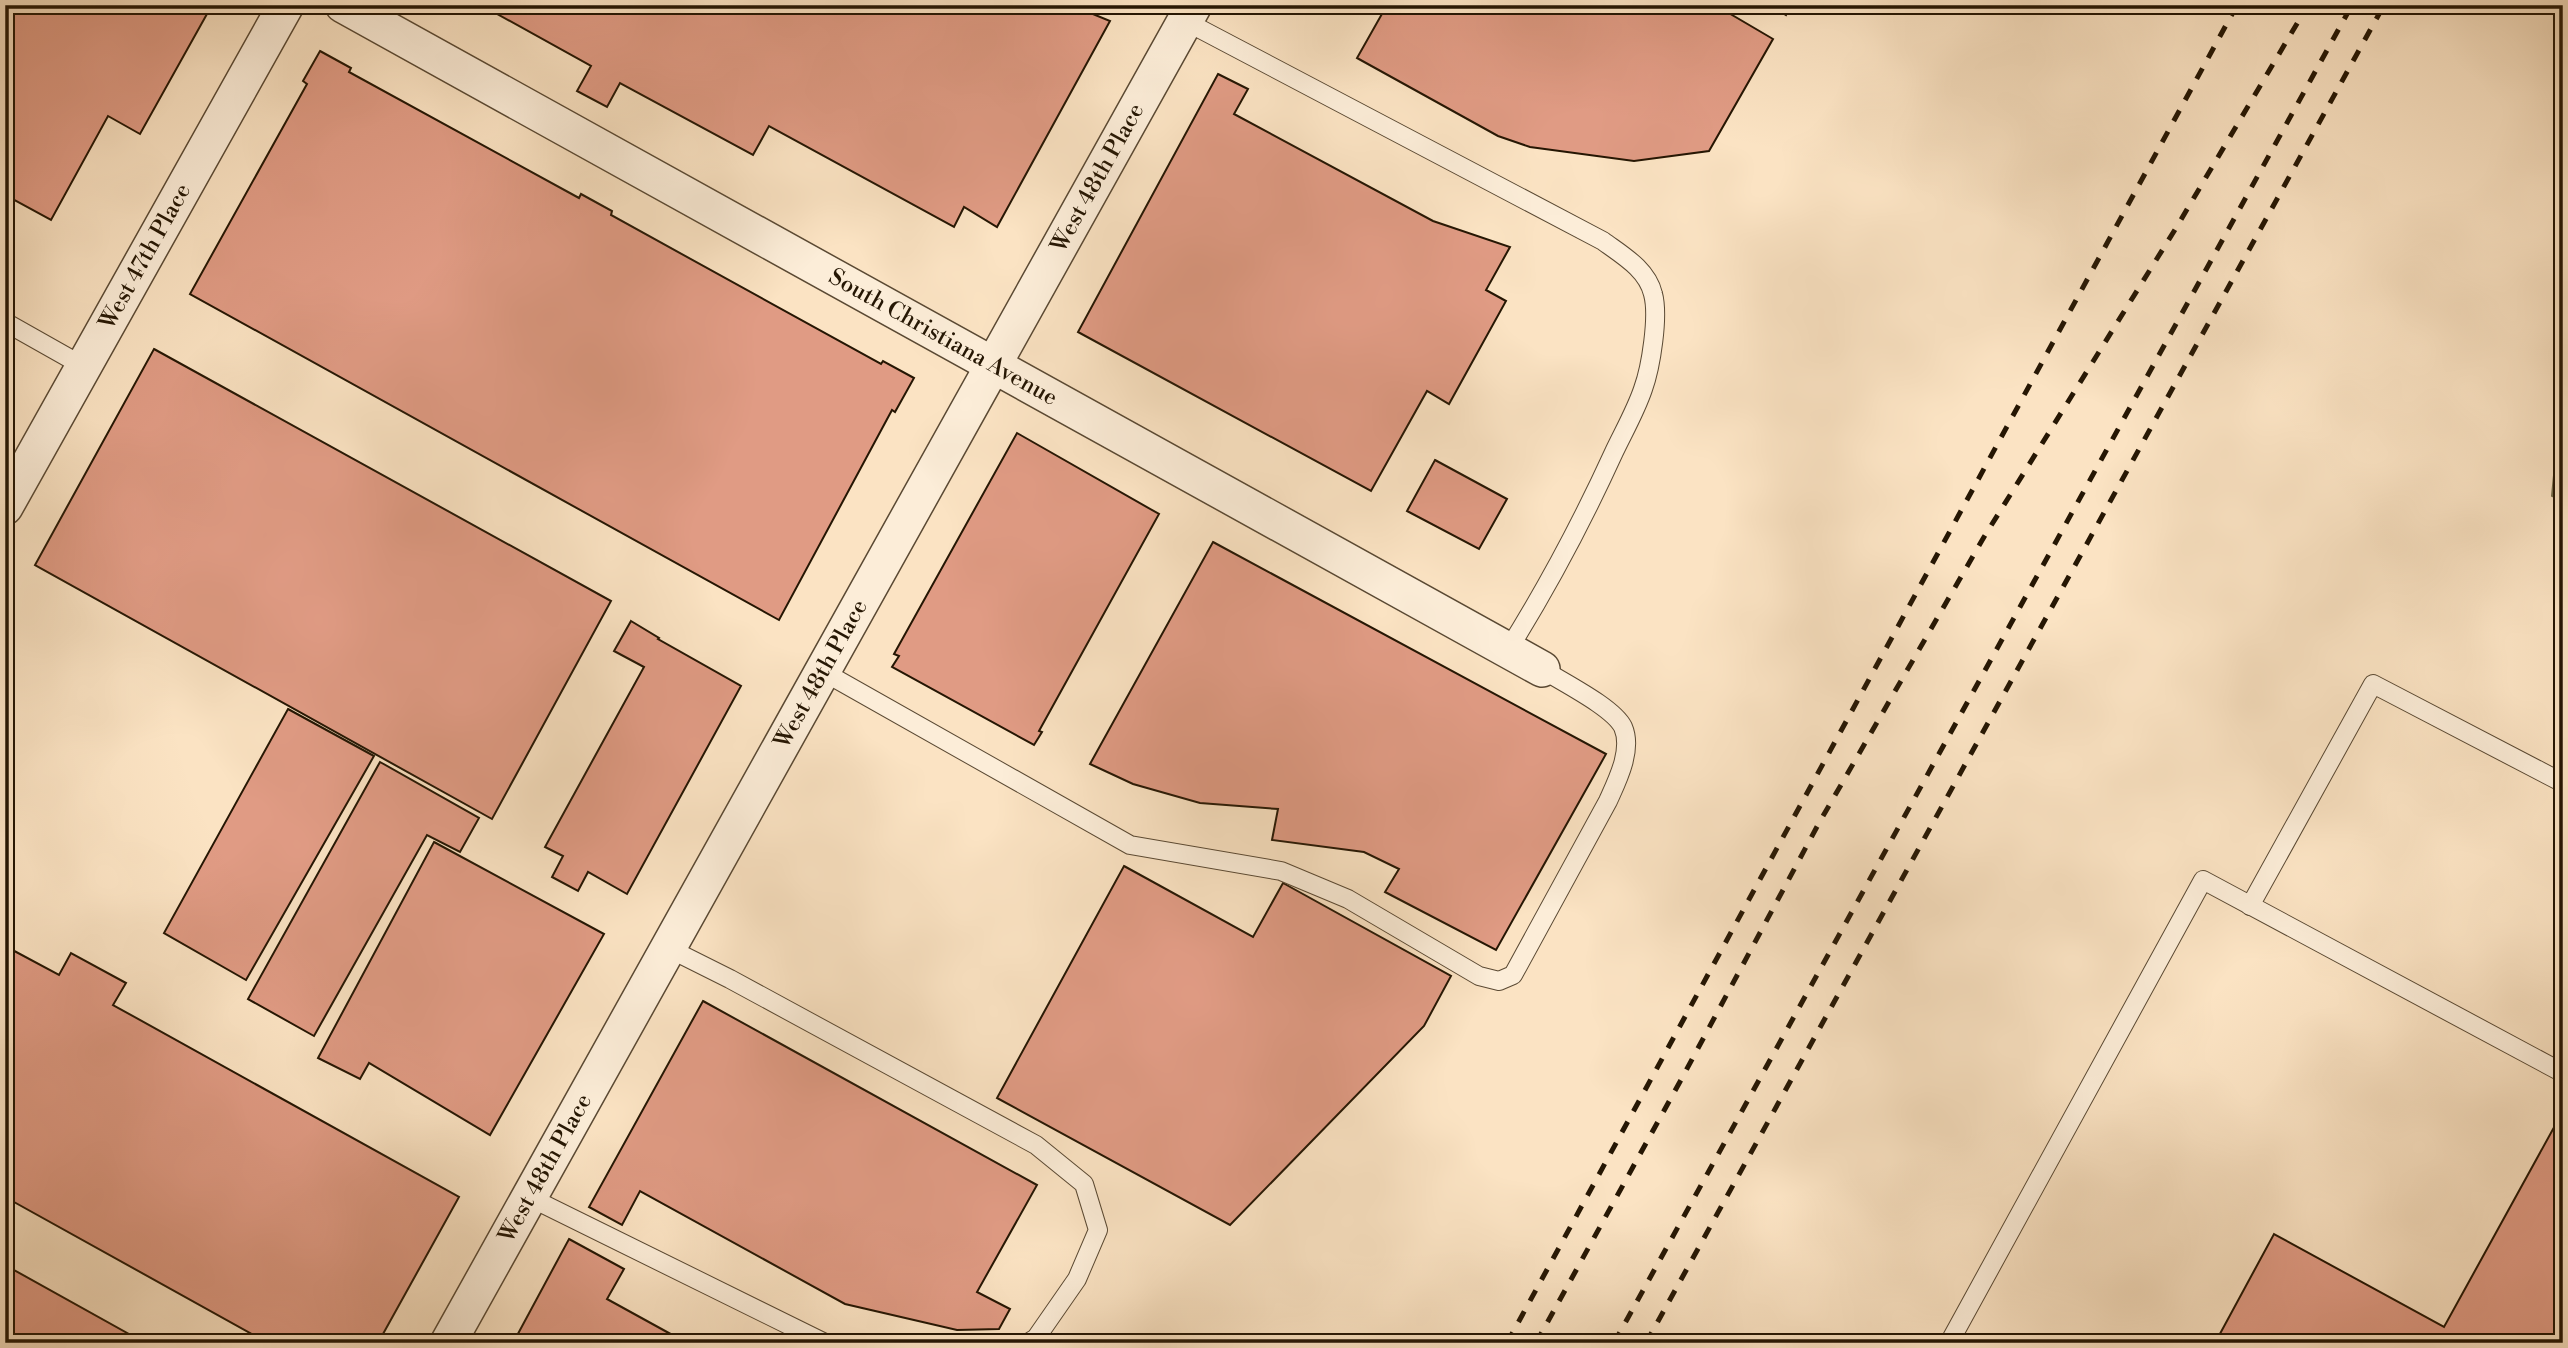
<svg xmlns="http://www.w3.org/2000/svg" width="2568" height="1348" font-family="'Libre Bodoni',serif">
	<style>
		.green { fill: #c1c392; stroke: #736c4a; stroke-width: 2 }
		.building { fill: #e09b84; stroke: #251603; stroke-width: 2 }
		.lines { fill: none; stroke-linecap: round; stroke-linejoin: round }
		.lane-casing { stroke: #5a4933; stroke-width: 20 }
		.street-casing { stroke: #5a4933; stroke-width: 38 }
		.lane { stroke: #fcedd8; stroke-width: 18 }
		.street { stroke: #fcedd8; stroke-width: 35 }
		.rail { stroke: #251603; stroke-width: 5; stroke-dasharray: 12 12; stroke-linecap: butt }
		.labels { text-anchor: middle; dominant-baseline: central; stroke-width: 6; stroke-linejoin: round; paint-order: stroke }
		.street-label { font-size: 23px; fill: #251603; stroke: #fcedd8 }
	</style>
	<rect width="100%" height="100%" fill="#fbe3c3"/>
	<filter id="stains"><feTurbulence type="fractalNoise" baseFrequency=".00286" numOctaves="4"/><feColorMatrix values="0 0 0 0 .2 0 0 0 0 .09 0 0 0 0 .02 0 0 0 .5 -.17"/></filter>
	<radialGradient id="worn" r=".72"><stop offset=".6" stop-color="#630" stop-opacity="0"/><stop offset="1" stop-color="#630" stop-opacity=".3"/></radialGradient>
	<polygon class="green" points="2563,383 2563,501 2552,496"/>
	<g class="building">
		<polygon points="5,5 212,5 140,134 108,116 51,220 5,195"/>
		<polygon points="481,5 1071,5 1110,21 997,227 964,207 954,227 769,126 753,155 620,83 607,107 577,91 591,66"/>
		<polygon points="1387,5 1715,5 1773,39 1709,151 1634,161 1530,147 1498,136 1357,58"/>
		<polygon points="1770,5 1791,5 1786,15"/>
		<polygon points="320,51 351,68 349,72 579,198 581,194 612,211 611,215 881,364 883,361 914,378 895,412 892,410 779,620 190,294 307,84 303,81"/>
		<polygon points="1218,74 1248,89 1234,114 1433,221 1510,247 1486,290 1506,301 1449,404 1427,391 1371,491 1078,332"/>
		<polygon points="154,349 611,601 492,819 35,565"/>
		<polygon points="1017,433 1159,514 1039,731 1042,732 1034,745 892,667 899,656 894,654"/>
		<polygon points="1435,460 1507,499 1479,549 1407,511"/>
		<polygon points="1213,542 1606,754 1496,950 1385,892 1399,869 1364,852 1272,840 1278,809 1200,803 1133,784 1090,764"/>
		<polygon points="631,621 659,638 658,639 741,686 627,894 588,872 578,891 552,877 563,856 545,847 644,667 614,651"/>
		<polygon points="288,709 374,756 246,980 164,933"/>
		<polygon points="380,762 479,818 460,852 427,835 314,1036 248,999"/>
		<polygon points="434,842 604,934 490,1135 369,1063 360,1079 318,1058"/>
		<polygon points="1124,866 1253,937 1283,883 1451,976 1424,1026 1230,1225 997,1098"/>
		<polygon points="5,946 59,975 71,953 126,983 113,1005 459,1197 378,1343 268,1343 5,1197"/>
		<polygon points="703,1001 1037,1185 977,1292 1010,1309 999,1329 957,1330 845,1304 640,1191 622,1225 589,1207"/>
		<polygon points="2563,1111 2563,1343 2215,1343 2274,1234 2444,1327"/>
		<polygon points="569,1239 624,1269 607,1299 687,1343 513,1343"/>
		<polygon points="5,1265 145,1343 5,1343"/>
	</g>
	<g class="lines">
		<g class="lane-casing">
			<g id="lane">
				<path d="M1185,21L1603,241C1622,255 1647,269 1653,294C1659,316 1651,367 1643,389C1636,410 1624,431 1614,452C1583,520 1548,586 1508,650"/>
				<polyline points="5,322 83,366"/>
				<path d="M822,671L1130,845L1281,871L1348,899L1479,976L1499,981L1513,975L1608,801C1617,781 1633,750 1623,727C1613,707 1562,682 1542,669"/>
				<polyline points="2250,906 2373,684 2563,783"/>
				<polyline points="668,948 730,979 1036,1145 1084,1184 1098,1230 1077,1279 1036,1338 1028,1343"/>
				<polyline points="529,1197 825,1343"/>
				<polyline points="1949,1343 2203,880 2563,1073"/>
			</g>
		</g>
		<g class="street-casing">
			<g id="street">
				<path id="s1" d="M343,5L1542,669"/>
				<path id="s2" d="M5,507L286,5"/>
				<path id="s3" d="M448,1343L1194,5"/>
			</g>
		</g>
		<use href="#lane" class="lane"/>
		<use href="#street" class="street"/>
		<g class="rail">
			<polyline points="1507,1343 2237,5"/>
			<polyline points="1536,1343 1682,1078 1819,823 1984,537 2176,228 2308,5"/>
			<polyline points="1614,1343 2352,5"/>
			<polyline points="1646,1343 2384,5"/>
		</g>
	</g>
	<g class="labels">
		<g class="street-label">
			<text stroke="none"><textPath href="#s3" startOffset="1334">West 48th Place</textPath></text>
			<text stroke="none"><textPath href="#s2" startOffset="287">West 47th Place</textPath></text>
			<text stroke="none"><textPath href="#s1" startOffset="686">South Christiana Avenue</textPath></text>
			<text stroke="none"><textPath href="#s3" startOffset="766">West 48th Place</textPath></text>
			<text stroke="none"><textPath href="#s3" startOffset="200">West 48th Place</textPath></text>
		</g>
	</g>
	<rect width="2568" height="1348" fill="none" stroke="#fbe3c3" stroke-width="28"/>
	<rect x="7" y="7" width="2554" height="1334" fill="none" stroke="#251603" stroke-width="3.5"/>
	<rect x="14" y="14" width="2540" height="1320" fill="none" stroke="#251603" stroke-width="2"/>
	<rect width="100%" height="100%" filter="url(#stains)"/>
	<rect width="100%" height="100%" fill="url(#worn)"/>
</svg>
